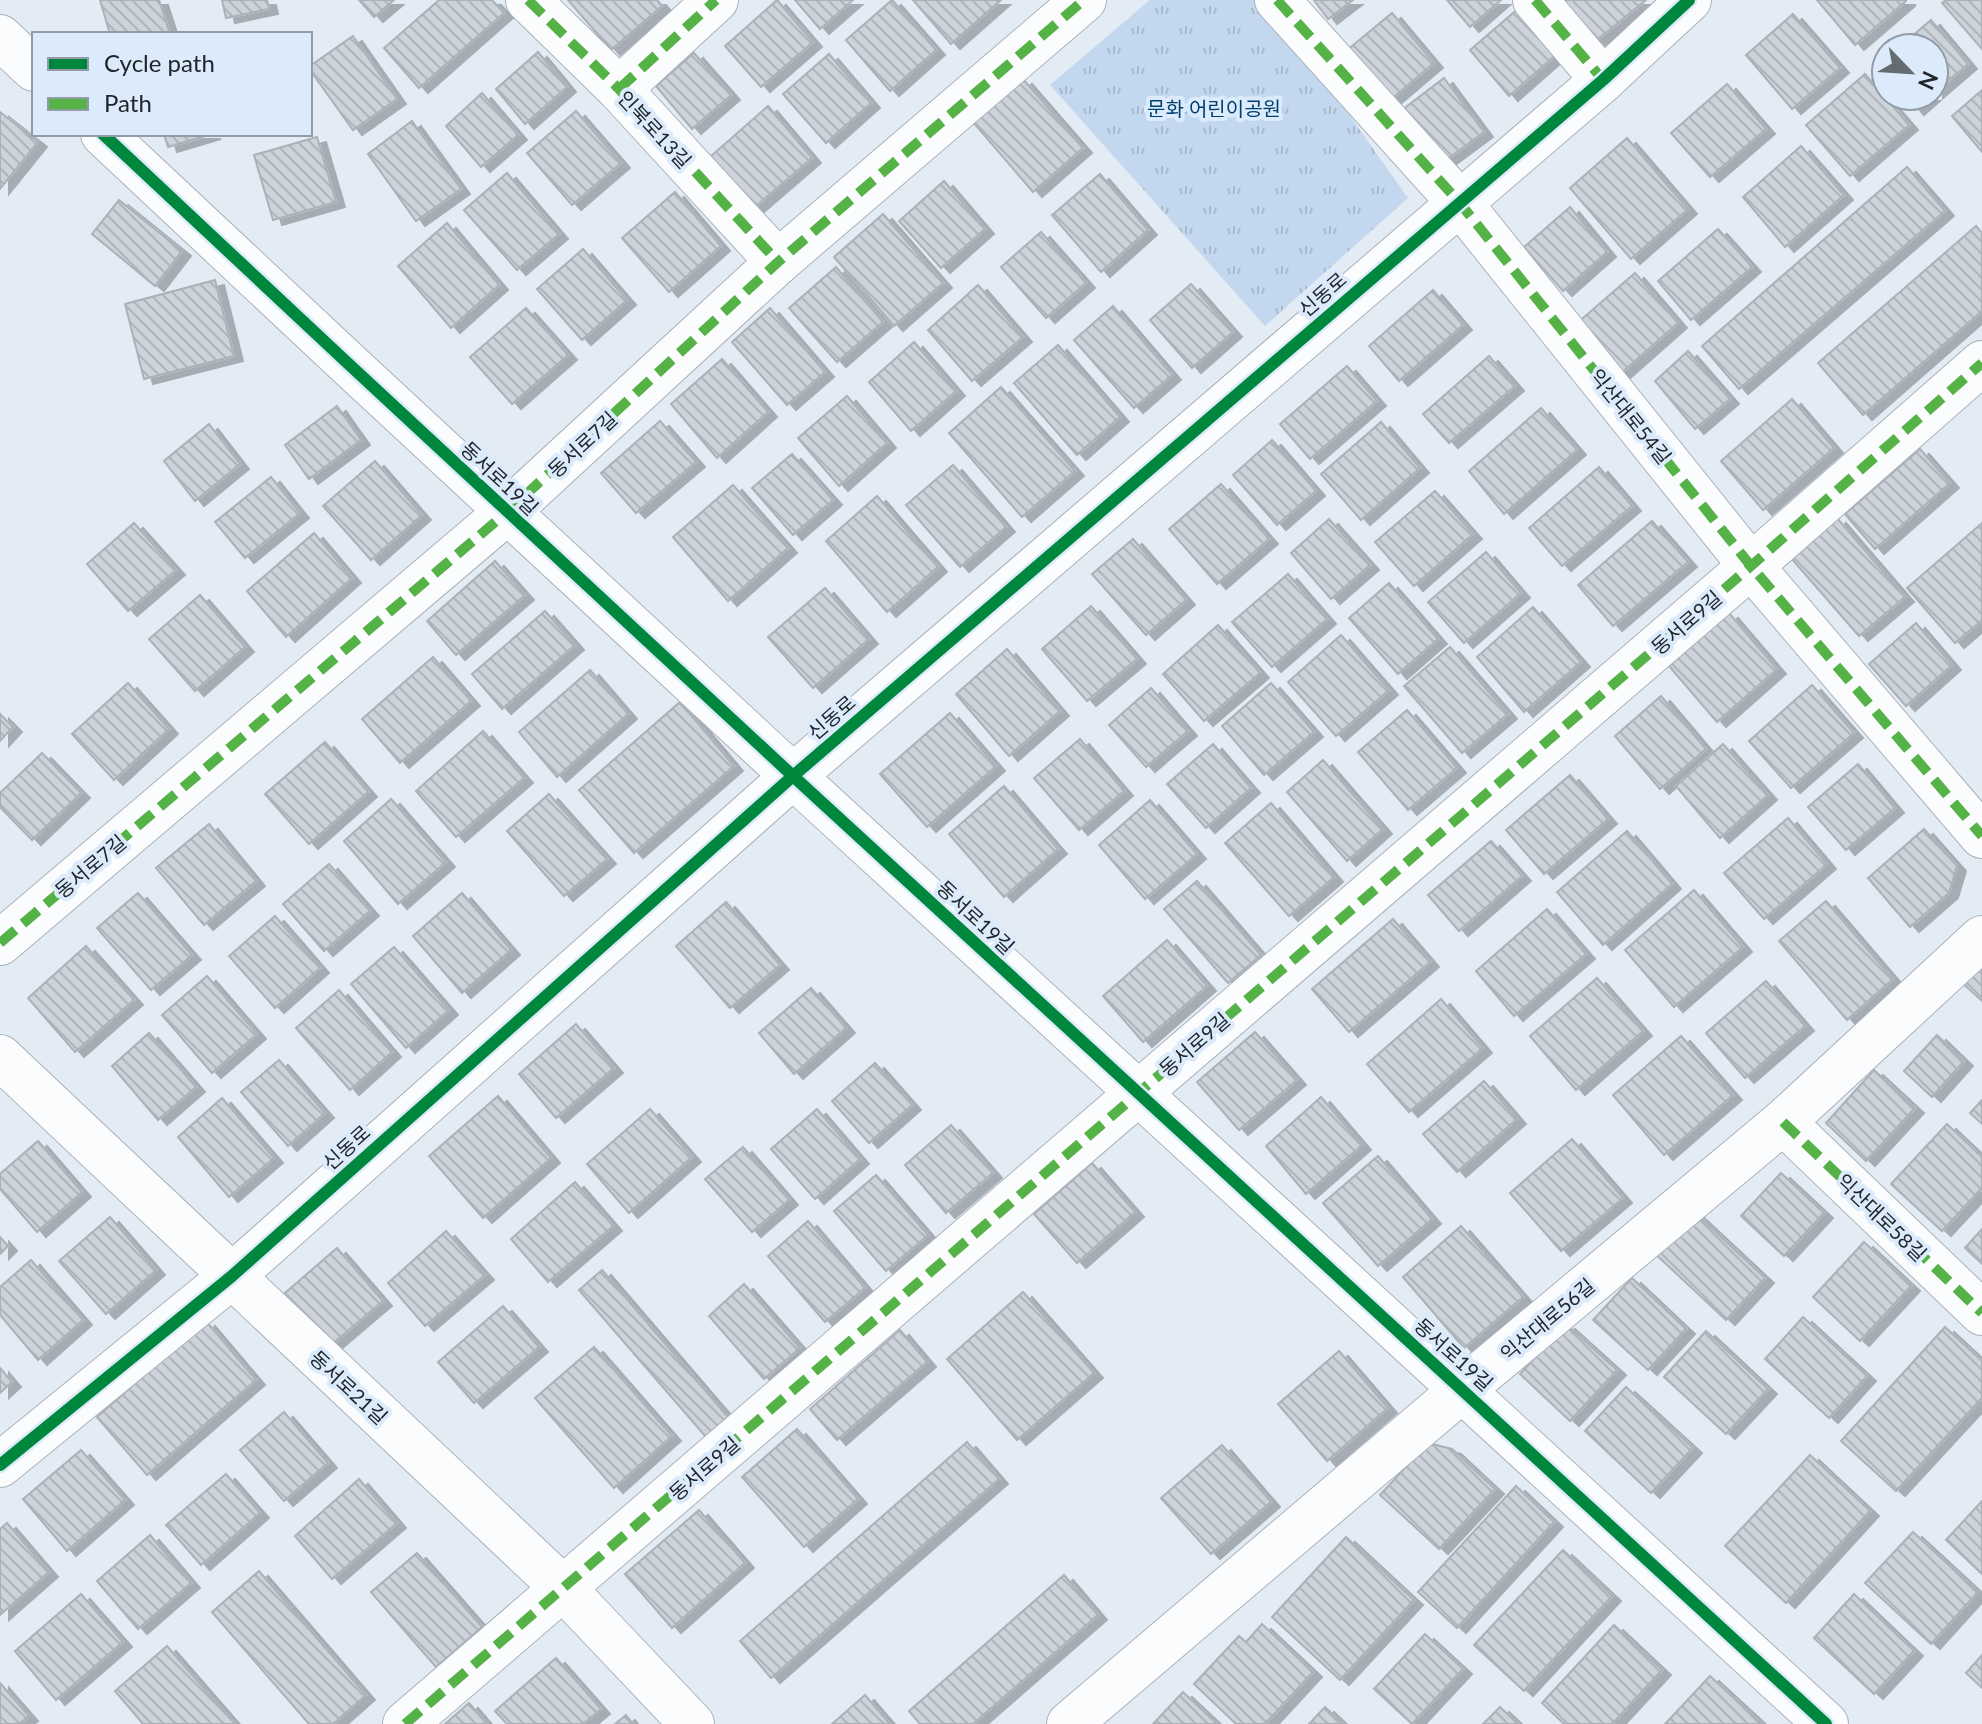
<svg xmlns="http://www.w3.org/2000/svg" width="1982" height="1724" font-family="Lato,'Noto Sans KR',sans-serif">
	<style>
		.park { fill: url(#park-tufts) }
		.building { fill: url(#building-back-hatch); stroke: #abb1b8; stroke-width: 2; filter: url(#shadow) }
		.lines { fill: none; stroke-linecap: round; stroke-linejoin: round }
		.minor-casing { stroke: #abb2b9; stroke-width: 46 }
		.minor { stroke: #fbfcfd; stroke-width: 44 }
		.quiet { stroke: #55b246; stroke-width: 10; stroke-dasharray: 20 10; stroke-linecap: butt }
		.cycleway-casing { stroke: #dcebfb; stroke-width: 17 }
		.cycleway { stroke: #00873e; stroke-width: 12 }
		.labels { text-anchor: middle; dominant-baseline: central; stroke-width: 8; stroke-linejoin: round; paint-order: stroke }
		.park-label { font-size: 20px; fill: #003f6f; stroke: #dcebfb }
		.street-label { font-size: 20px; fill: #20262b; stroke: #dcebfb }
	</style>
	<defs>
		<pattern id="park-tufts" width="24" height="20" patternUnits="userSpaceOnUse" patternTransform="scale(2)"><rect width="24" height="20" fill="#c3d8ee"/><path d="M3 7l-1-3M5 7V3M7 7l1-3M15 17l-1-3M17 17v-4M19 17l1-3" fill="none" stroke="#a7b9cc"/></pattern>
		<pattern id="building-back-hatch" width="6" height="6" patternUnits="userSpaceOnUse" patternTransform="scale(2)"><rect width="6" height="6" fill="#cdd3da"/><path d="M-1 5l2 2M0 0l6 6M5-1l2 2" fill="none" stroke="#b0b5bb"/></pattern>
		<filter id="shadow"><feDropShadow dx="9" dy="5" stdDeviation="0" flood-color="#0004"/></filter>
	</defs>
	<rect width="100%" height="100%" fill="#e3ebf4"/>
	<polygon class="park" points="1150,0 1268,0 1408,198 1265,326 1050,85"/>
	<g class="building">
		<polygon points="100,0 159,0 170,34 110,34"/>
		<polygon points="222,0 267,0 269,9 226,18"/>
		<polygon points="359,0 394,0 374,17"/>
		<polygon points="439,0 492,0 504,13 419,88 384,48"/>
		<polygon points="568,0 657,0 662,6 611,50"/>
		<polygon points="777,0 813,42 761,87 725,46"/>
		<polygon points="795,0 853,0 820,29"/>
		<polygon points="892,0 936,50 890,91 846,40"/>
		<polygon points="913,0 1001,0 951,44"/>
		<polygon points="1314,0 1353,0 1328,19"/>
		<polygon points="1447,0 1501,0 1470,27"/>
		<polygon points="1557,0 1646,0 1592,44"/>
		<polygon points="1817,0 1906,0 1906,1 1855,45"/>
		<polygon points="1946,0 1982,0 1982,49 1942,3"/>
		<polygon points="1520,7 1559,52 1509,96 1470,50"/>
		<polygon points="1392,13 1434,63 1389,101 1346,51"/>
		<polygon points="1793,14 1840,68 1792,109 1746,55"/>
		<polygon points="1931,20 1968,64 1934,93 1934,48 1898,48"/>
		<polygon points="353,36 397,99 353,130 310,70 310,66"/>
		<polygon points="538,52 567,87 525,124 496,89"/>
		<polygon points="694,53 731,95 692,129 656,86"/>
		<polygon points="829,54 871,103 826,143 783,94"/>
		<polygon points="1886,59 1886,76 1877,66"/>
		<polygon points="1865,74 1909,125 1850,176 1806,125"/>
		<polygon points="1444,78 1484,132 1438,166 1398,113"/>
		<polygon points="1023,79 1083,148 1033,192 973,122"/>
		<polygon points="1727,84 1766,129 1710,177 1671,133"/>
		<polygon points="1982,90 1982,152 1952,116"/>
		<polygon points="482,93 518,135 481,167 446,126"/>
		<polygon points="1903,96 1931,96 1915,110"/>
		<polygon points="768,106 812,158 755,207 711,156"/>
		<polygon points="576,111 621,163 572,205 527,153"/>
		<polygon points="0,112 38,142 0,189"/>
		<polygon points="412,121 461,189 416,221 368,154"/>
		<polygon points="164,134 212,134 168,147"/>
		<polygon points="317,137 336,202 273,220 254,155"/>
		<polygon points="1627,138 1688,209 1631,259 1570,188"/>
		<polygon points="1801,146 1844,195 1785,247 1743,197"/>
		<polygon points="1907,167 1945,211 1739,389 1702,346"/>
		<polygon points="507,173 559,234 517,270 464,210"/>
		<polygon points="1100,174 1148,230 1101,272 1052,215"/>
		<polygon points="944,181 985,229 941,268 899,221"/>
		<polygon points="675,192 721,246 669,292 622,238"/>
		<polygon points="119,200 182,251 155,286 92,234"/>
		<polygon points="1570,207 1607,252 1563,291 1524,247"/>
		<polygon points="883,214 943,283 894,326 834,257"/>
		<polygon points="447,223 499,285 451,328 398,266"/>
		<polygon points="1976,226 1982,233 1982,311 1863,415 1818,363"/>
		<polygon points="1718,229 1752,267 1691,320 1658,281"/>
		<polygon points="1041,232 1086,283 1046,318 1001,267"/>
		<polygon points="583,249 627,300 582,340 537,289"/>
		<polygon points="836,267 883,322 837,362 789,308"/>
		<polygon points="1635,273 1678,323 1619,375 1576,324"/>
		<polygon points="215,280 234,356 144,379 125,304"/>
		<polygon points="1191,284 1233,332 1192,368 1150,320"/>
		<polygon points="978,285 1023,337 972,381 928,330"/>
		<polygon points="1433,290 1463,325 1399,381 1369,346"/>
		<polygon points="1113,306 1172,375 1134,408 1074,340"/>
		<polygon points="526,308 568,355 512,404 470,357"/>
		<polygon points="770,308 825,372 787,405 732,342"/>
		<polygon points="914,342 956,391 911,431 869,382"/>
		<polygon points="1058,345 1120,417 1077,455 1014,383"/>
		<polygon points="1688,351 1730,399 1695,429 1655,381"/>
		<polygon points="1489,356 1515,386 1449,443 1423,414"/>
		<polygon points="722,359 768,412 717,458 671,404"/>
		<polygon points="1347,366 1377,401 1310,459 1280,424"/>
		<polygon points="1001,387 1075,471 1022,517 949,433"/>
		<polygon points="847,396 887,443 839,486 798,438"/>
		<polygon points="1792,399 1834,448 1763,510 1721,461"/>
		<polygon points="337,406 361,440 309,479 285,445"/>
		<polygon points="1541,408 1577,450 1504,514 1469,471"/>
		<polygon points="660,421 696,462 636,513 601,473"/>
		<polygon points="1381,422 1420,468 1361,520 1321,474"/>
		<polygon points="209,424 240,464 195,501 164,461"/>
		<polygon points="1272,440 1316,491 1277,525 1233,475"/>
		<polygon points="1920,449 1950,483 1875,549 1845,514"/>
		<polygon points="792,454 833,500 793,535 752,488"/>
		<polygon points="375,461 422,515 371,560 323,506"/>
		<polygon points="953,465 1006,527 960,567 906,505"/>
		<polygon points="1599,467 1632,506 1562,566 1529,528"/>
		<polygon points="271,477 300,513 245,558 215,522"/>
		<polygon points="1221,484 1269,539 1217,584 1169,529"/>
		<polygon points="733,485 788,548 728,601 673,537"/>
		<polygon points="1435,491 1473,534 1414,586 1375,542"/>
		<polygon points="877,496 938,567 887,612 826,541"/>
		<polygon points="1837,518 1905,597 1859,636 1791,558"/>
		<polygon points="1329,519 1370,565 1331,599 1291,553"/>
		<polygon points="1652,521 1688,562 1613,626 1578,585"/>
		<polygon points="134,523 176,570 128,611 87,564"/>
		<polygon points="1982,523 1982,620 1955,643 1907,588"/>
		<polygon points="314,533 352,578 286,637 247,591"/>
		<polygon points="1133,539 1186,600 1146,635 1092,574"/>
		<polygon points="1486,552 1521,593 1464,643 1428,602"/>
		<polygon points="495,561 525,595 456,655 427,621"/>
		<polygon points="1288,574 1327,619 1272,667 1232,622"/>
		<polygon points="1389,583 1438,639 1398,674 1349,618"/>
		<polygon points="825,588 869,639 813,688 768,637"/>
		<polygon points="200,595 245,647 195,691 149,639"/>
		<polygon points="1091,606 1137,659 1087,701 1042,649"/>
		<polygon points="1533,607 1581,662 1524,712 1477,657"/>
		<polygon points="545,611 575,645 502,709 472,674"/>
		<polygon points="1729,613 1777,669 1717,722 1669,666"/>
		<polygon points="1916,623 1952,665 1906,706 1869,664"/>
		<polygon points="1218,625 1260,673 1204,721 1163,674"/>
		<polygon points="1341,635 1389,690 1336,736 1288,682"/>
		<polygon points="1450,647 1508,714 1462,753 1404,686"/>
		<polygon points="1007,649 1060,711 1009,756 956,694"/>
		<polygon points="433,657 471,701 400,763 362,719"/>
		<polygon points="590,670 628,714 557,777 519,732"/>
		<polygon points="128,683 169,729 114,780 72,734"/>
		<polygon points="1271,683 1314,732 1264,775 1222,726"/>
		<polygon points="1812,685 1854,733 1791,788 1749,741"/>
		<polygon points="1151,688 1188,731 1146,767 1109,725"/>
		<polygon points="1661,696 1706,749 1660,789 1615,736"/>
		<polygon points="680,702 734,766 634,853 579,790"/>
		<polygon points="1407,710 1457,768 1408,810 1358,752"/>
		<polygon points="950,713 996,766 927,827 880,774"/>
		<polygon points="0,714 13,727 0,741"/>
		<polygon points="483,731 524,778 456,837 416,791"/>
		<polygon points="1080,739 1124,791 1079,830 1034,778"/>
		<polygon points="325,742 368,792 309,844 265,794"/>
		<polygon points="1213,744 1251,788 1206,828 1167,784"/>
		<polygon points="1723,744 1768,795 1720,838 1676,786"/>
		<polygon points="42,753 81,793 32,840 0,807 0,793"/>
		<polygon points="1323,760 1383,829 1347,861 1287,792"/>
		<polygon points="1858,764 1895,808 1846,850 1808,807"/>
		<polygon points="1570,775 1608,819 1544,874 1506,830"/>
		<polygon points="1004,786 1058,849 1004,897 949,834"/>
		<polygon points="549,794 607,859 564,896 507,831"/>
		<polygon points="391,799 446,862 398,904 344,841"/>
		<polygon points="1150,800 1197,854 1145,899 1099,845"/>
		<polygon points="1271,803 1334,877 1289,916 1225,843"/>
		<polygon points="1788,818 1827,864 1764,919 1724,873"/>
		<polygon points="209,824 256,881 204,925 156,868"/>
		<polygon points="1924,829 1957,866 1949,893 1910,927 1868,878"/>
		<polygon points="1627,831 1672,884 1603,945 1557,892"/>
		<polygon points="1491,841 1522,876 1459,931 1428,895"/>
		<polygon points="329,864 370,911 324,951 283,904"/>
		<polygon points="1197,881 1261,955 1228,983 1164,909"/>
		<polygon points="1694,890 1743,947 1674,1007 1625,950"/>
		<polygon points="138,893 192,955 151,990 97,928"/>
		<polygon points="462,893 511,950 462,993 413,936"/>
		<polygon points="1826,901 1893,979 1847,1020 1779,941"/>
		<polygon points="726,902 780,965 730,1008 676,946"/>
		<polygon points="1547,909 1586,954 1514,1016 1476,971"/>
		<polygon points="275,916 320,968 275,1008 229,956"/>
		<polygon points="1393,919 1430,962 1349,1032 1312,989"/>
		<polygon points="1167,940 1207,986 1143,1042 1103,996"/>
		<polygon points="86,946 134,1000 75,1052 28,998"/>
		<polygon points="394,947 449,1010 406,1048 351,984"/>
		<polygon points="1982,958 1982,1001 1960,981"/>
		<polygon points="207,976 257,1034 212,1073 162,1015"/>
		<polygon points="1597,978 1643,1031 1576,1090 1530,1036"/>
		<polygon points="1766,981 1805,1026 1745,1078 1706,1033"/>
		<polygon points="811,988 846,1028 794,1074 759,1033"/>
		<polygon points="339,990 392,1052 350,1090 296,1028"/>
		<polygon points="1441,999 1483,1048 1409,1112 1367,1064"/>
		<polygon points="576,1024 614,1068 556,1118 519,1074"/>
		<polygon points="1255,1032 1297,1080 1239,1130 1197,1082"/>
		<polygon points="149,1033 196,1087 158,1120 112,1066"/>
		<polygon points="1937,1035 1964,1061 1932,1097 1904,1071"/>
		<polygon points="1681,1036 1733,1095 1664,1155 1613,1095"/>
		<polygon points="279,1060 325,1113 288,1146 241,1092"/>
		<polygon points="875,1063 912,1105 869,1143 832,1101"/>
		<polygon points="1874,1070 1915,1108 1866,1161 1826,1123"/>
		<polygon points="1484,1081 1517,1119 1457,1172 1423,1134"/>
		<polygon points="498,1096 551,1158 483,1218 429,1156"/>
		<polygon points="1321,1097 1362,1145 1306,1194 1266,1146"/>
		<polygon points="222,1098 274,1158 229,1197 178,1137"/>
		<polygon points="1982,1100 1982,1124 1970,1113"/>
		<polygon points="650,1109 692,1157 629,1213 587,1164"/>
		<polygon points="817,1109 860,1159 815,1199 771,1149"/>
		<polygon points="1947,1124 1982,1157 1982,1188 1942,1231 1891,1184"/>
		<polygon points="951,1125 993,1173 946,1213 905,1165"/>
		<polygon points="1572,1139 1623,1198 1561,1251 1510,1193"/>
		<polygon points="38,1141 82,1192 37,1232 0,1189 0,1174"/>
		<polygon points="743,1147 789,1200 752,1232 705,1179"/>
		<polygon points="1378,1156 1432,1219 1378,1266 1323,1203"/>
		<polygon points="1092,1163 1135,1212 1077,1263 1034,1214"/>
		<polygon points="1781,1173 1824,1213 1784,1256 1741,1216"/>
		<polygon points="876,1175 928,1235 886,1271 834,1211"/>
		<polygon points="575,1182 613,1226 548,1282 511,1239"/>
		<polygon points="1690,1208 1765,1278 1726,1320 1651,1250"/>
		<polygon points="110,1217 156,1270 106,1314 59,1261"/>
		<polygon points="808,1221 865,1288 825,1322 768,1256"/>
		<polygon points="1461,1226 1523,1297 1464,1348 1403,1277"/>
		<polygon points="1982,1229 1982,1264 1965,1248"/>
		<polygon points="446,1231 485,1275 425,1326 388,1283"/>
		<polygon points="0,1237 8,1246 0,1254"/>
		<polygon points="1864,1242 1911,1286 1860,1341 1813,1297"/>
		<polygon points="337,1248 383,1301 324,1351 279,1298"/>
		<polygon points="31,1260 83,1320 38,1360 0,1315 0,1287"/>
		<polygon points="602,1270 728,1417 706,1437 579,1290"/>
		<polygon points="1632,1278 1686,1329 1648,1370 1593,1320"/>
		<polygon points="744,1284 800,1348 764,1379 709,1316"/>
		<polygon points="1023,1292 1094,1373 1017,1440 947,1359"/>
		<polygon points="503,1306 539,1347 474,1403 438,1362"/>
		<polygon points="1803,1317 1867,1376 1829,1418 1765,1359"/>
		<polygon points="206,1321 256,1380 147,1475 97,1417"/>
		<polygon points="1566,1324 1617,1370 1570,1421 1520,1374"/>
		<polygon points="1945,1327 1982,1361 1982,1398 1896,1491 1841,1441"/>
		<polygon points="900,1330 927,1362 837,1440 810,1409"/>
		<polygon points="1706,1331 1768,1389 1726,1434 1664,1377"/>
		<polygon points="594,1347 672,1436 614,1488 535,1398"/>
		<polygon points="1339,1351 1388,1408 1327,1461 1278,1404"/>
		<polygon points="0,1368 12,1382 0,1393"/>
		<polygon points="1626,1387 1693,1448 1651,1493 1585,1431"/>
		<polygon points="284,1412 328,1463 284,1501 240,1450"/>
		<polygon points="797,1429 858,1499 804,1547 742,1477"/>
		<polygon points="967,1442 999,1479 771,1678 740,1641"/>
		<polygon points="1428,1443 1452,1449 1495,1489 1439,1549 1380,1495"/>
		<polygon points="1222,1445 1271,1502 1211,1554 1161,1498"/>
		<polygon points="81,1450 125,1500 67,1551 23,1499"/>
		<polygon points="1810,1455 1870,1511 1786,1603 1725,1546"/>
		<polygon points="226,1474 260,1513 201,1565 166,1525"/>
		<polygon points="359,1479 397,1523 332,1579 295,1536"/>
		<polygon points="1516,1486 1554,1522 1457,1628 1418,1592"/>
		<polygon points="1982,1501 1982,1574 1946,1540"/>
		<polygon points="699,1510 745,1563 672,1628 625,1574"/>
		<polygon points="7,1523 49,1572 0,1615 0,1529"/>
		<polygon points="1913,1532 1978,1592 1931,1644 1865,1583"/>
		<polygon points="150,1535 191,1583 138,1629 97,1581"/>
		<polygon points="1346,1537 1414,1600 1340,1680 1272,1617"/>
		<polygon points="1563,1550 1612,1596 1524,1691 1474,1645"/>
		<polygon points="417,1553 482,1627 436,1667 371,1592"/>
		<polygon points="259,1571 366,1695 333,1724 309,1724 212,1612"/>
		<polygon points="1064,1575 1098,1615 973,1724 920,1724 909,1711"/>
		<polygon points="81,1594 123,1642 56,1700 15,1651"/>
		<polygon points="1854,1594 1914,1651 1874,1694 1814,1638"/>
		<polygon points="1262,1624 1313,1672 1265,1724 1236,1724 1194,1684 1239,1636 1246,1642"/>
		<polygon points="1614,1625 1662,1670 1612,1724 1564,1724 1542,1703"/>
		<polygon points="1425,1634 1463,1669 1412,1724 1374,1689"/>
		<polygon points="167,1646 235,1724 143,1724 115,1691"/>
		<polygon points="1982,1655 1982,1688 1966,1673"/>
		<polygon points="556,1658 601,1709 583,1724 507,1724 495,1711"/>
		<polygon points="1710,1676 1762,1724 1665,1724"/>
		<polygon points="0,1683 29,1716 19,1724 0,1724"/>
		<polygon points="1183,1692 1217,1724 1153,1724"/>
		<polygon points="865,1695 890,1724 832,1724"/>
		<polygon points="469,1703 487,1724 445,1724"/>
		<polygon points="1325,1707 1343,1724 1309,1724"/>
		<polygon points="1500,1707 1518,1724 1483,1724"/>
		<polygon points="626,1715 633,1724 615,1724"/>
	</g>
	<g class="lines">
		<g class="minor-casing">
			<g id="minor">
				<polyline points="528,0 619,89 778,262"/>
				<polyline points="1277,0 1459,202 1751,566 1982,836"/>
				<polyline points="1535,0 1603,80"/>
				<polyline points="0,37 34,69"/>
				<polyline points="619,89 716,0"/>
				<path d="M103,134C332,349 562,564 793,776C1137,1093 1483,1407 1826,1724"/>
				<polyline points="0,943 507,512 778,262 1084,0"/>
				<polyline points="0,1057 564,1589 692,1724"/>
				<polyline points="1783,1122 1982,1313"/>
				<polyline points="0,1465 232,1276 793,776 1603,80 1689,0"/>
				<polyline points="405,1724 1751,566 1982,363"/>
				<polyline points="1069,1724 1463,1389 1783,1122 1982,938"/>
			</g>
		</g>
		<use href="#minor" class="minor"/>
		<g class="quiet">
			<polyline points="528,0 619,89 778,262"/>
			<polyline points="1277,0 1459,202 1751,566 1982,836"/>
			<polyline points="1535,0 1603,80"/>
			<polyline points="619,89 716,0"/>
			<polyline points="0,943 507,512 778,262 1084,0"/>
			<polyline points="1783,1122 1982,1313"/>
			<polyline points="405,1724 1751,566 1982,363"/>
		</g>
		<g class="cycleway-casing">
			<g id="cycleway">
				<path d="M103,134C332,349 562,564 793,776C1137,1093 1483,1407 1826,1724"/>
				<polyline points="0,1465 232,1276 793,776 1603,80 1689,0"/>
			</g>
		</g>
		<use href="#cycleway" class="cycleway"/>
	</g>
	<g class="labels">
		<g class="park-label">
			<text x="1214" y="108">문화 어린이공원</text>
		</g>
		<g class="street-label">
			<text transform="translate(655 129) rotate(47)">인북로13길</text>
			<text transform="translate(1322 294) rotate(-41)">신동로</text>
			<text transform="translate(1631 416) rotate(51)">익산대로54길</text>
			<text transform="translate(582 444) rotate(-43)">동서로7길</text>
			<text transform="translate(500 478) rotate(43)">동서로19길</text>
			<text transform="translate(1686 622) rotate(-41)">동서로9길</text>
			<text transform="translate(831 717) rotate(-41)">신동로</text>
			<text transform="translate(90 866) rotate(-40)">동서로7길</text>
			<text transform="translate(976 917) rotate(43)">동서로19길</text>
			<text transform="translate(1194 1044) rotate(-41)">동서로9길</text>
			<text transform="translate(346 1147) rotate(-42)">신동로</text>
			<text transform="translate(1882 1217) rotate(44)">익산대로58길</text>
			<text transform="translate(1547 1319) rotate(-40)">익산대로56길</text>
			<text transform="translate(1454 1354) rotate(42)">동서로19길</text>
			<text transform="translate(349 1387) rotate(43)">동서로21길</text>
			<text transform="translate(704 1468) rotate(-41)">동서로9길</text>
		</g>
	</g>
	<rect x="32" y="32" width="280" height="104" fill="#dcebfb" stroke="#919ca8" stroke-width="2"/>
	<rect x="48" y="58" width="40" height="12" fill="#00873e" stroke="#919ca8" stroke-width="2"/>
	<text x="104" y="72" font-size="24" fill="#20262b">Cycle path</text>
	<rect x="48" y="98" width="40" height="12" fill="#55b246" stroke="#919ca8" stroke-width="2"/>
	<text x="104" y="112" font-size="24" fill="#20262b">Path</text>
	<g transform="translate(1910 72) rotate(115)"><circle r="38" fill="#dcebfb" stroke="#919ca8" stroke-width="2"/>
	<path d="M0-6L14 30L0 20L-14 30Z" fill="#646b71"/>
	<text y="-12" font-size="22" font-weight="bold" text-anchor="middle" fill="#20262b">N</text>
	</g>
</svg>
